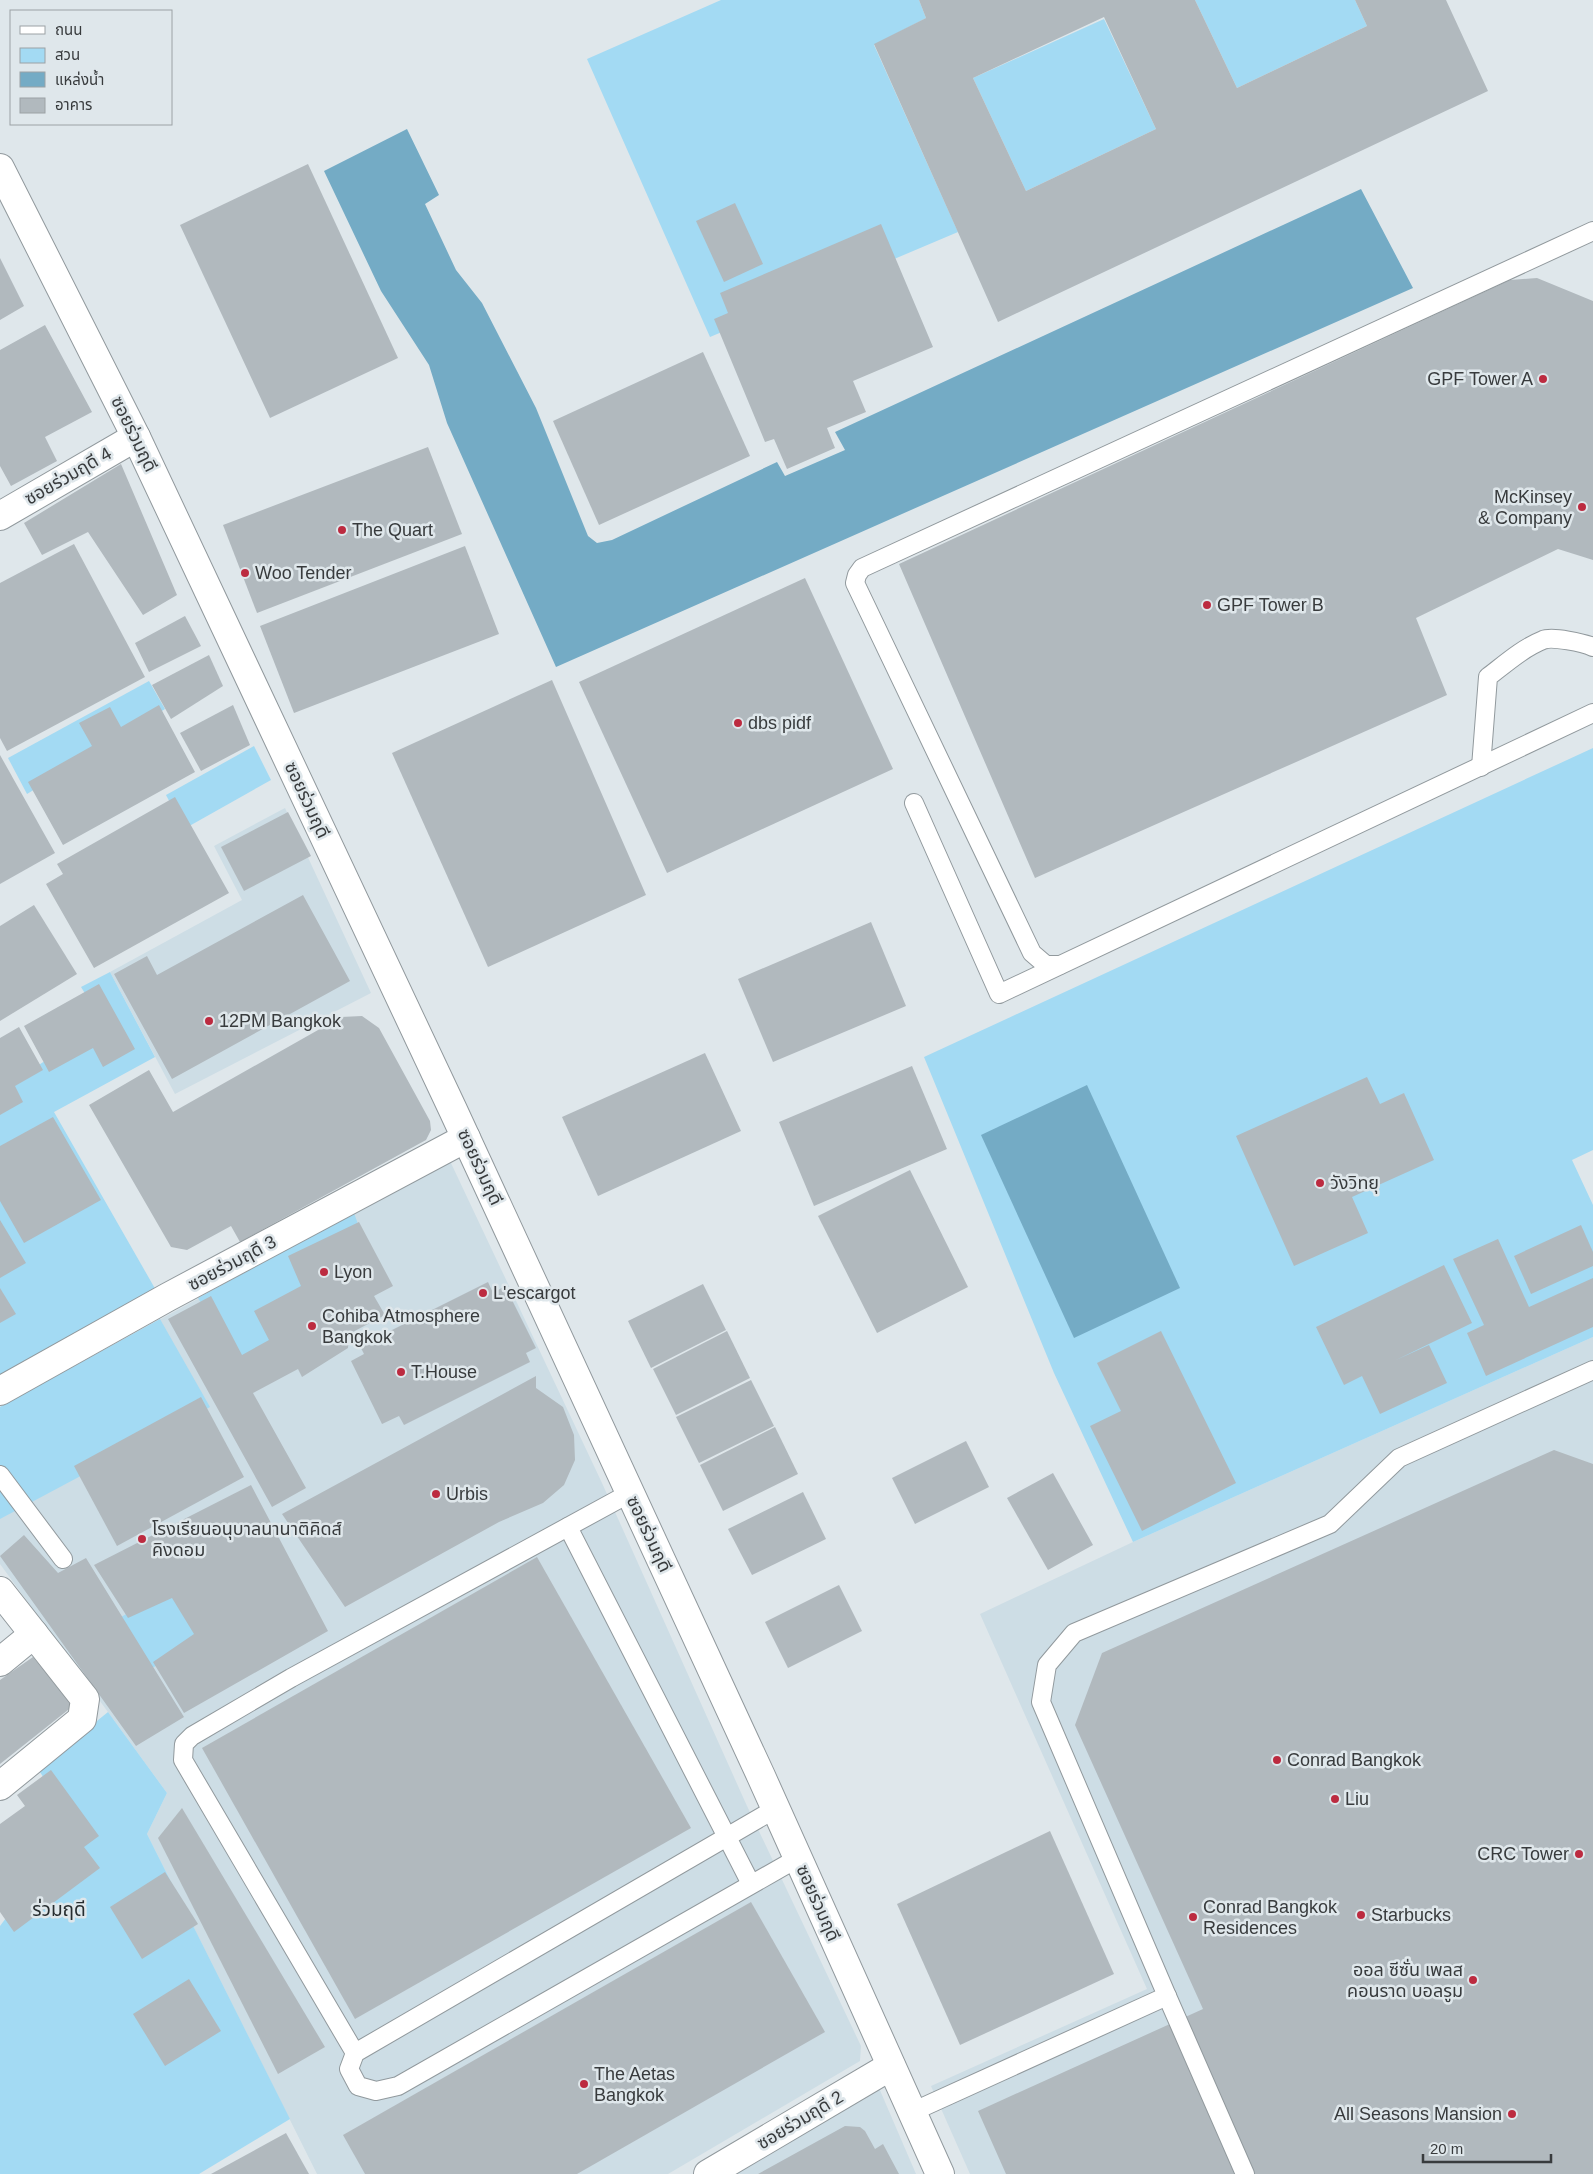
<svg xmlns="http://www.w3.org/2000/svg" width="1593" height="2174" font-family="Helvetica,'Noto Sans Thai',sans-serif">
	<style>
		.built { fill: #cddde5 }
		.green { fill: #a3daf3 }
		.water { fill: #74abc5 }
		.building { fill: #b1b9be; fill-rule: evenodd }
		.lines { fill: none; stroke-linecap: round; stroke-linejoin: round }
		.service-casing { stroke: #91999d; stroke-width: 20 }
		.minor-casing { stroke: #91999d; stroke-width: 30 }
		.service { stroke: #fff; stroke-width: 18 }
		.minor { stroke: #fff; stroke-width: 28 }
		.poi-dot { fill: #bc2b40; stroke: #dfe7eb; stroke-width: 2 }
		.labels { text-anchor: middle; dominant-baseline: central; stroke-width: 5; stroke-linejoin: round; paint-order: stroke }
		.poi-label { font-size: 18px; fill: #383b3d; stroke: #dfe7eb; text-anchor: start }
		.street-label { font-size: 18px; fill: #383b3d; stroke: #dfe7eb }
		.neighbourhood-label { font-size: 19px; fill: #262c2f; stroke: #dfe7eb }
	</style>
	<rect width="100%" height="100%" fill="#dfe7eb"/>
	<g class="built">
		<polygon points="285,808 371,993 175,1094 110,972 242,900 214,846"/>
		<polygon points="450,1161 602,1483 747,1806 861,2046 860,2061 668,2174 317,2174 147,1834 167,1793 0,1564 0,1407"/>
		<polygon points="1593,1337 1593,2174 970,2174 931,2086 1147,1989 980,1614 1133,1542"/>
		<polygon points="879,2088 916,2174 734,2174"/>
	</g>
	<g class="green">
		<polygon points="721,0 919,0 926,18 874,45 958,232 710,337 587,59"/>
		<polygon points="1195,0 1355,0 1367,26 1237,88"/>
		<polygon points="1104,19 1156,129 1026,191 973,78"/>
		<polygon points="149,681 165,709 27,794 8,758"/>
		<polygon points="254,746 271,780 184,829 166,795"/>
		<polygon points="1593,748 1593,1150 1572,1160 1593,1205 1593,1337 1133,1542 1054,1373 924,1057"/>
		<polygon points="110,972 155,1057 54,1112 157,1292 0,1378 0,1091 103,1022 81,987"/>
		<polygon points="354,1213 374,1268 239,1363 198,1298"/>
		<polygon points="160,1319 210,1407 0,1519 0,1407"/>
		<polygon points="178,1584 209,1635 147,1671 116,1620"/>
		<polygon points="108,1712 167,1793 147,1834 290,2119 199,2174 0,2174 0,1926 75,1826 38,1769"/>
	</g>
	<g class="water">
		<polygon points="407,129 439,195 425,204 456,270 482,303 536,408 588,536 597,543 612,540 777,462 785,476 845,450 835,432 1361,189 1413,288 556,667 447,423 429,365 381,291 324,171"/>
		<polygon points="1087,1085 1180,1288 1074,1338 981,1135"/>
	</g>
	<g class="building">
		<path d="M919,0H1195L1237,88L1367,26L1355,0H1446L1488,91L998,322L874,44L926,18ZM1104,17L1156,129L1026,191L973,78Z"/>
		<polygon points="308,164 398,358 270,418 180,225"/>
		<polygon points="735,203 763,264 724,282 696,221"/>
		<polygon points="881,224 933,347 853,381 866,412 827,428 835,448 787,469 774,439 765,442 714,319 728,313 720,293"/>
		<polygon points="0,258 24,306 0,320"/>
		<polygon points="1537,278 1593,301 1593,560 1558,549 1416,618 1447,695 1035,878 899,564 1510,280"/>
		<polygon points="45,325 92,412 45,437 57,461 11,486 0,466 0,350"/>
		<polygon points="703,352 750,456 599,525 553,421"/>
		<polygon points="428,447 462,534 257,613 223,525"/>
		<polygon points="121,464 177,595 143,615 88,532 42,555 24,523"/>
		<polygon points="74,544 145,677 7,751 0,738 0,583"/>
		<polygon points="465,546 499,634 294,713 260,626"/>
		<polygon points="805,578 893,769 667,873 579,682"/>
		<polygon points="185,616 201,646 149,672 135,643"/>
		<polygon points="209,655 223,686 171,719 152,685"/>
		<polygon points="552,680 646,895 488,967 392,753"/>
		<polygon points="159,705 195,772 63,845 28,782 92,746 79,723 110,707 121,727"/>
		<polygon points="233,705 250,745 201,771 180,733"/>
		<polygon points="0,755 55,853 0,884"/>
		<polygon points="175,797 229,893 94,968 46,884 63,874 57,864"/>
		<polygon points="288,812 311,856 244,891 221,847"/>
		<polygon points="303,895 350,981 172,1079 114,974 147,956 157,975"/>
		<polygon points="34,905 77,974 0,1021 0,926"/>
		<polygon points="871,922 906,1006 773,1062 738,979"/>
		<polygon points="99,984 135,1049 103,1067 93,1048 49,1072 24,1026"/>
		<polygon points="362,1016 379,1028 430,1121 431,1130 426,1140 240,1242 231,1226 187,1250 171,1247 89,1105 149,1070 173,1112 341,1017"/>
		<polygon points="19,1027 43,1070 15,1086 23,1102 0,1115 0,1038"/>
		<polygon points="705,1053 741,1131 598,1196 562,1117"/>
		<polygon points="912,1066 947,1149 814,1206 779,1122"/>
		<polygon points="1367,1077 1380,1104 1404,1093 1434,1160 1352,1197 1368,1233 1294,1266 1236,1136"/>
		<polygon points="53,1117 101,1200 24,1243 0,1201 0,1146"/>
		<polygon points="910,1170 968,1287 877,1333 818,1216"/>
		<polygon points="0,1220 26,1263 0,1278"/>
		<polygon points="359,1222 393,1286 374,1296 385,1315 349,1334 348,1348 302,1377 298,1369 253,1393 306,1488 272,1507 168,1319 211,1296 242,1355 269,1340 254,1311 301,1286 288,1256"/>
		<polygon points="1581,1225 1593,1252 1593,1266 1531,1294 1514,1256"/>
		<polygon points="1498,1239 1529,1307 1593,1278 1593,1327 1486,1376 1467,1333 1484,1325 1453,1259"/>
		<polygon points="1444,1265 1472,1323 1396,1360 1429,1345 1447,1383 1380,1414 1362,1376 1344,1385 1316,1327"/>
		<polygon points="488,1282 493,1293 505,1286 536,1348 526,1353 530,1362 404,1425 399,1416 382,1424 351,1361 364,1354 360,1346"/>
		<polygon points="703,1284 726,1330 651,1368 628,1321"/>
		<polygon points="0,1288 16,1314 0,1323"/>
		<polygon points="727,1331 750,1378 676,1415 653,1369"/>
		<polygon points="1161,1331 1236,1483 1142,1531 1090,1426 1121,1411 1097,1363"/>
		<polygon points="536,1376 536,1388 563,1407 574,1435 575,1460 564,1485 543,1503 499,1522 345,1607 282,1514"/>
		<polygon points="751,1380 774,1426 699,1463 676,1417"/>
		<polygon points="201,1397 244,1477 117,1546 74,1466"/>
		<polygon points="775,1427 798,1474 723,1511 700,1465"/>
		<polygon points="966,1441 989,1487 915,1524 892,1478"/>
		<polygon points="1554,1450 1593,1464 1593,2174 1006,2174 978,2111 1203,2009 1075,1725 1102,1653"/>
		<polygon points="1053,1473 1093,1545 1048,1570 1007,1498"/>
		<polygon points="251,1485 328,1631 184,1713 153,1662 194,1634 172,1598 128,1618 94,1565"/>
		<polygon points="803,1492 826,1539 752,1575 728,1529"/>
		<polygon points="24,1535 58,1573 86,1558 184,1717 136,1746 0,1556"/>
		<polygon points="537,1557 691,1828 355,2019 202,1748"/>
		<polygon points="839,1585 862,1631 788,1668 765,1622"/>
		<polygon points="33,1657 73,1706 0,1764 0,1680"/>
		<polygon points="51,1770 99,1836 84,1847 100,1868 14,1932 0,1912 0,1824 25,1806 17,1795"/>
		<polygon points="182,1808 325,2047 278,2074 158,1838"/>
		<polygon points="1050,1831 1114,1974 960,2045 897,1904"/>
		<polygon points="165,1872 198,1924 142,1959 110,1907"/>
		<polygon points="751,1902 825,2032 577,2174 365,2174 343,2135"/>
		<polygon points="189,1979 221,2031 165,2066 133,2014"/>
		<polygon points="845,2126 860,2127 865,2131 875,2149 883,2144 899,2174 758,2174"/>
		<polygon points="286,2133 309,2174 211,2174"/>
	</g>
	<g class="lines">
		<g class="service-casing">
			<g id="service">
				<path d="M1481,767L1488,677C1505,664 1523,648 1543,640C1552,636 1584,643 1593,647"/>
				<polyline points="914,803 999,994 1593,713"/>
				<polyline points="1060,965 1046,965 1032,953 855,583 857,575 862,568 1593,231"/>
				<polyline points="0,1475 63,1559"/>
				<polyline points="568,1527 751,1884"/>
				<polyline points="775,1809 355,2053 349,2069 358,2086 376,2091 398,2086 798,1858"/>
				<polyline points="355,2053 183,1760 184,1744 192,1736 291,1678 630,1493"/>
				<polyline points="912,2112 1167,1996"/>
				<polyline points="1245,2174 1167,1996 1041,1702 1047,1665 1074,1633 1330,1524 1399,1458 1593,1370"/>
			</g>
		</g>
		<g class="minor-casing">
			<g id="minor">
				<polyline points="0,168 136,437 453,1110 761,1776 940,2174"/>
				<polyline points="0,516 136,437"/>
				<polyline points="0,1391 168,1297 466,1138"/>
				<polyline points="0,1591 85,1699 82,1719 0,1786"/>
				<polyline points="0,1662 34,1634"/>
				<polyline points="708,2174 891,2066"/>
			</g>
		</g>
		<use href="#service" class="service"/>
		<use href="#minor" class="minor"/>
	</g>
	<g class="poi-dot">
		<circle cx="1543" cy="379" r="5"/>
		<circle cx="1582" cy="507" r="5"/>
		<circle cx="342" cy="530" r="5"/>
		<circle cx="245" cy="573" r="5"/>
		<circle cx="1207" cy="605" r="5"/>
		<circle cx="738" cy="723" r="5"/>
		<circle cx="209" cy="1021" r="5"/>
		<circle cx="1320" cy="1183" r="5"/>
		<circle cx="324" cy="1272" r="5"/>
		<circle cx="483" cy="1293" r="5"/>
		<circle cx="312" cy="1326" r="5"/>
		<circle cx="401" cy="1372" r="5"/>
		<circle cx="436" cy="1494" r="5"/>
		<circle cx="142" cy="1539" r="5"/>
		<circle cx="1277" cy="1760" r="5"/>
		<circle cx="1335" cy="1799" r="5"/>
		<circle cx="1579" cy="1854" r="5"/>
		<circle cx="1361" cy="1915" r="5"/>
		<circle cx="1193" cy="1917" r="5"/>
		<circle cx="1473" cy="1980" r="5"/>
		<circle cx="584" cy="2084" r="5"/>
		<circle cx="1512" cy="2114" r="5"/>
	</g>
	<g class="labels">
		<g class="poi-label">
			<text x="1533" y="379" text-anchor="end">GPF Tower A</text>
			<text x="1572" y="497" text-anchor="end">McKinsey<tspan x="1572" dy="21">&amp; Company</tspan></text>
			<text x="352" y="530">The Quart</text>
			<text x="255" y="573">Woo Tender</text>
			<text x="1217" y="605">GPF Tower B</text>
			<text x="748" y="723">dbs pidf</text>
			<text x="219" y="1021">12PM Bangkok</text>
			<text x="1330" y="1183">วังวิทยุ</text>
			<text x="334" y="1272">Lyon</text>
			<text x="493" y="1293">L'escargot</text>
			<text x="322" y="1316">Cohiba Atmosphere<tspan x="322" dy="21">Bangkok</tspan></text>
			<text x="411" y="1372">T.House</text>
			<text x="446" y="1494">Urbis</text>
			<text x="152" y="1529">โรงเรียนอนุบาลนานาติคิดส์<tspan x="152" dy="21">คิงดอม</tspan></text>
			<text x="1287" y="1760">Conrad Bangkok</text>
			<text x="1345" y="1799">Liu</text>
			<text x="1569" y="1854" text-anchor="end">CRC Tower</text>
			<text x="1203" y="1907">Conrad Bangkok<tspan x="1203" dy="21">Residences</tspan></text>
			<text x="1371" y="1915">Starbucks</text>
			<text x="1463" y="1970" text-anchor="end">ออล ซีซั่น เพลส<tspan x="1463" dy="21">คอนราด บอลรูม</tspan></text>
			<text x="594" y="2074">The Aetas<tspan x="594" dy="21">Bangkok</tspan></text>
			<text x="1502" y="2114" text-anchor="end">All Seasons Mansion</text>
		</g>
		<g class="street-label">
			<text transform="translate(134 434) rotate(64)">ซอยร่วมฤดี</text>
			<text transform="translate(68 476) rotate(-30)">ซอยร่วมฤดี 4</text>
			<text transform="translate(307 800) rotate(65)">ซอยร่วมฤดี</text>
			<text transform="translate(480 1167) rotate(65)">ซอยร่วมฤดี</text>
			<text transform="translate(232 1263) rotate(-28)">ซอยร่วมฤดี 3</text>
			<text transform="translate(649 1534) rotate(65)">ซอยร่วมฤดี</text>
			<text transform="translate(818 1903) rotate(66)">ซอยร่วมฤดี</text>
			<text transform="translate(800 2120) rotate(-31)">ซอยร่วมฤดี 2</text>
		</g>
		<g class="neighbourhood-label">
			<text x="59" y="1909">ร่วมฤดี</text>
		</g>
	</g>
	<rect x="10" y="10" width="162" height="115" fill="#dfe7eb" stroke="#9ca2a5"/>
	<rect x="20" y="26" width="25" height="8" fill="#ffffff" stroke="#9ca2a5"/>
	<text x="55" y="35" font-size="15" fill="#383b3d">ถนน</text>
	<rect x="20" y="48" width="25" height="15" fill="#a3daf3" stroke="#9ca2a5"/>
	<text x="55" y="60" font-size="15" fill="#383b3d">สวน</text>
	<rect x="20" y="72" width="25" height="15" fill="#74abc5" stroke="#9ca2a5"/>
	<text x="55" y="85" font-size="15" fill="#383b3d">แหล่งน้ำ</text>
	<rect x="20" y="98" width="25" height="15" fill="#b1b9be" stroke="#9ca2a5"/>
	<text x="55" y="110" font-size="15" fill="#383b3d">อาคาร</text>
	<path d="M1423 2154v8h128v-8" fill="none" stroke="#383b3d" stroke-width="2.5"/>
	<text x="1430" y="2154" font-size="15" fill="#383b3d" stroke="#dfe7eb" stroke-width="4" paint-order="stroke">20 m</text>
</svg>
